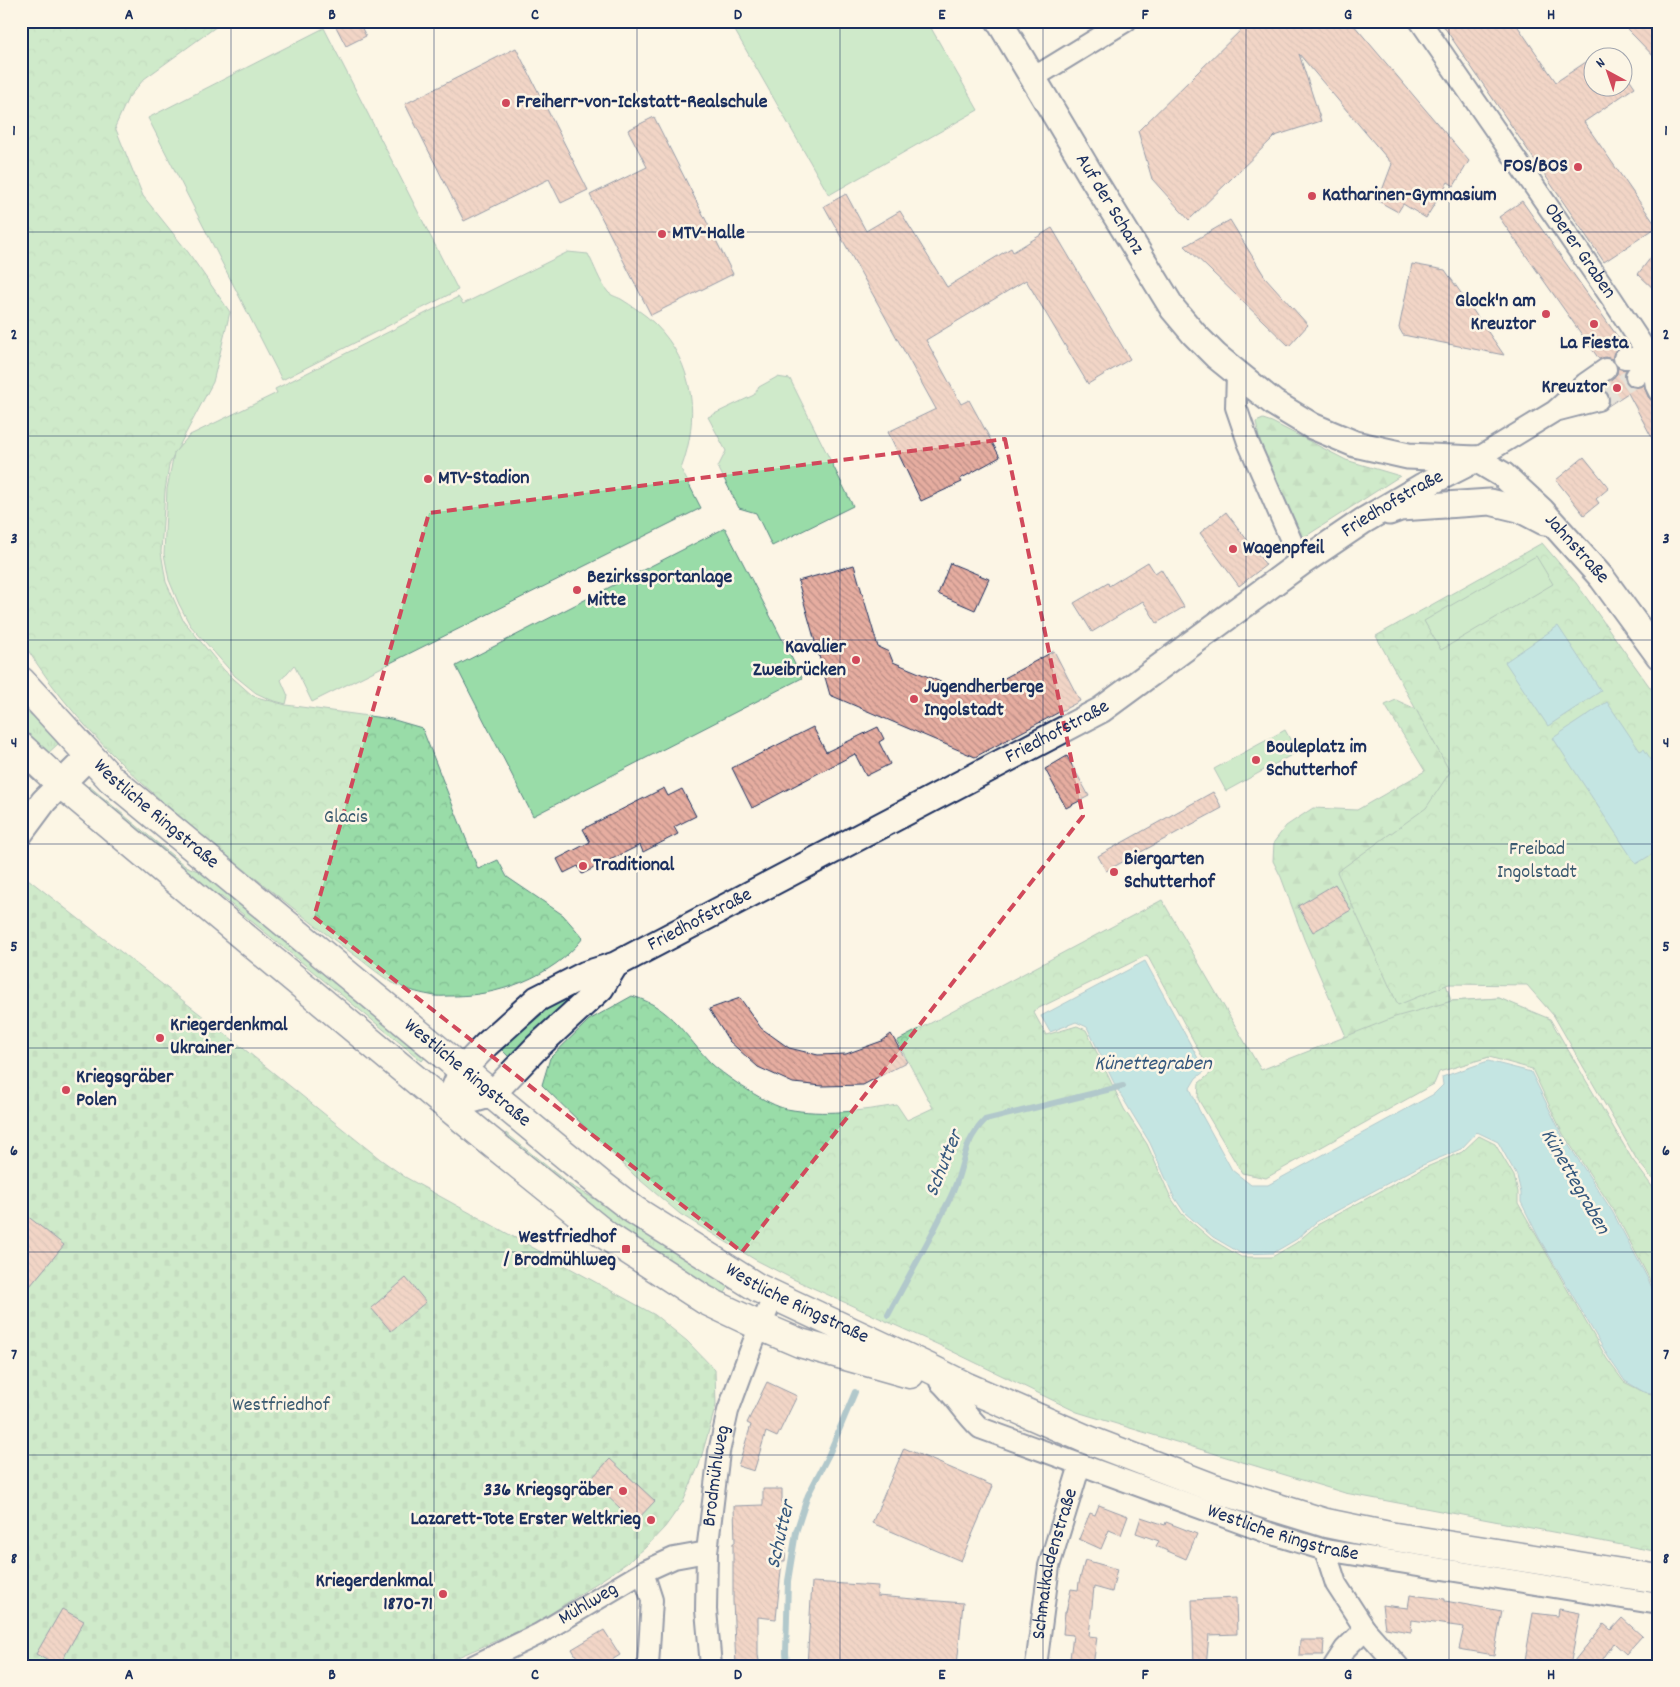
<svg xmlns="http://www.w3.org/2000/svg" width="1680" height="1687" font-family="Dekko,sans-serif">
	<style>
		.grass { fill: url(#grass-tufts); stroke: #5a8683 }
		.forest { fill: url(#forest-firs); stroke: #5a8683 }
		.cemetery { fill: url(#cemetery-stones); stroke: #5a8683 }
		.park { fill: url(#park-crowns); stroke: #5a8683 }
		.pitch { fill: #99dca8; stroke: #5a8683 }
		.water { fill: #82d1de; stroke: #5990ab }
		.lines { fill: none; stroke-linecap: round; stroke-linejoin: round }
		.stream { stroke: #5990ab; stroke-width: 6 }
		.building { fill: url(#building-back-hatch); stroke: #1b2f5e }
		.minor-tunnel { stroke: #cfcdca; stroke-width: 20; stroke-dasharray: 20 10; stroke-linecap: butt }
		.minor-casing { stroke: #1b2f5e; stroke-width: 24 }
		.tertiary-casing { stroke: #1b2f5e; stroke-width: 29 }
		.secondary-casing { stroke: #1b2f5e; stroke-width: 31 }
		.minor { stroke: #fcf5e5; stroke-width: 20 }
		.tertiary { stroke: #fcf5e5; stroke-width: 25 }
		.secondary { stroke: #fcf5e5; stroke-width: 28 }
		.marked { fill: none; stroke: #d1495b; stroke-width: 4; stroke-dasharray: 10 6; stroke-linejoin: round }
		.grid { fill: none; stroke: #1b2f5e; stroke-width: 1; stroke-opacity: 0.55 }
		.poi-dot { fill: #d1495b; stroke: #fcf5e5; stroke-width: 2 }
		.labels { text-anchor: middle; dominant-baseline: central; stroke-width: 5; stroke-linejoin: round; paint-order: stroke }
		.poi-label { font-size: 20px; font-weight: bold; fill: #1b2f5e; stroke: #fcf5e5; text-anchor: start }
		.street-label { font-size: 20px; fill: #1b2f5e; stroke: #fcf5e5 }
		.park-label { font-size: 20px; fill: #3a5a70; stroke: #fcf5e5 }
		.water-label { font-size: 21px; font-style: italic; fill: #35587e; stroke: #fcf5e5 }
		.neatline { fill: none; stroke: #1b2f5e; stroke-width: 2 }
		.grid-label { font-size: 16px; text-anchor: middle; font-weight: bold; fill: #1b2f5e }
	</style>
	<defs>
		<pattern id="grass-tufts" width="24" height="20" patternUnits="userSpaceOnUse" patternTransform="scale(1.25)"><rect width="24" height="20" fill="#99dca8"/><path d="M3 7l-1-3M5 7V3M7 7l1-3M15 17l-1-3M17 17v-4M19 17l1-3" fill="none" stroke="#83bd93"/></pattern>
		<pattern id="forest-firs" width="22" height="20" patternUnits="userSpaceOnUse" patternTransform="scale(1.25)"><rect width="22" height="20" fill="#99dca8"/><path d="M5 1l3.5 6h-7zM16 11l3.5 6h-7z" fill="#83bd93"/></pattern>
		<pattern id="cemetery-stones" width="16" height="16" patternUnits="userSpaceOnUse" patternTransform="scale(1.25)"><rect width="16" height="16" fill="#99dca8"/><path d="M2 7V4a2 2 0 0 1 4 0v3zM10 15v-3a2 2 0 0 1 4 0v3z" fill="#83bd93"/></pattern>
		<pattern id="park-crowns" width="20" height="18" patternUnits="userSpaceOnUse" patternTransform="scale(1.25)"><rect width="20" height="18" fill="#99dca8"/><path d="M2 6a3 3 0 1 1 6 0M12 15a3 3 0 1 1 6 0" fill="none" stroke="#83bd93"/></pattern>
		<pattern id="building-back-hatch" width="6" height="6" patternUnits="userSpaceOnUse" patternTransform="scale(1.25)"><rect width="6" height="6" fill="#e6ada0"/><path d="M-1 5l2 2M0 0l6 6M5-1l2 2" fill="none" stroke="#ba8d86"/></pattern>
	</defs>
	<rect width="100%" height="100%" fill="#fcf5e5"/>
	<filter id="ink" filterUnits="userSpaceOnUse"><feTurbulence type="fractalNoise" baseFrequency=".02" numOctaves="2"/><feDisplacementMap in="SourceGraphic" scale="10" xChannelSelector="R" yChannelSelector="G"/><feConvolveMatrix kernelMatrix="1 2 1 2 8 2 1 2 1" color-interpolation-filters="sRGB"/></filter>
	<g filter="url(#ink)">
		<g class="grass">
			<polygon points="21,707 35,718 59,743 45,756 21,728"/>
			<polygon points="89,786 185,866 208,875 426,1056 422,1061 222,897 204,890 86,789"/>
			<polygon points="594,978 513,1061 501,1049 556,1002"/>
			<polygon points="506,1133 570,1185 614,1210 730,1284 724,1295 606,1221 503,1137"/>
		</g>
		<g class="forest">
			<polygon points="1263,419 1272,422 1346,460 1400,476 1303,538 1261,449 1256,422"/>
			<polygon points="1396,700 1416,709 1461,777 1444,977 1451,1001 1499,998 1538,1016 1493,1056 1436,1071 1323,1068 1345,1034 1304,939 1281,877 1273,861 1274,842 1286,826 1313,808 1357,810 1425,771 1385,705"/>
		</g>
		<polygon class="cemetery" points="28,879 228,1036 380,1159 405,1177 655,1315 687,1341 715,1370 716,1405 699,1465 683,1502 665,1527 645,1548 627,1563 535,1624 437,1666 21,1666 21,887"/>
		<g class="park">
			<path d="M21,21H224L144,79L128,98L115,127L143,196L188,252L230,312L213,382L169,465L165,491L161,552L166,582L183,620L224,670L253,696L286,705L391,719L422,728L478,869L498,860L507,877L563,915L583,938C553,977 496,997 449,996C443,996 436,997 430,995C418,993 401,988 391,982C380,975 370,967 360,959C336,942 312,923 288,904C189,825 88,750 21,639Z"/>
			<polygon points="1542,543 1576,583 1659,700 1659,1187 1637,1160 1554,1016 1527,985 1449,984 1398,1005 1337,872 1426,808 1450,772 1376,636"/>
			<path d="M1162,900L1261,1070L1395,1017L1452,1001L1499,998L1550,1019L1632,1159L1659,1196V1302L1650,1280L1613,1209L1563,1134L1532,1069L1489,1057L1439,1072L1434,1084L1266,1178L1242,1173L1198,1099L1199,1083L1211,1073L1147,955L1033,1011L1046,1035L1077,1026L1086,1030L1124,1109L1147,1144L1171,1198L1182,1214L1211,1239L1241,1257H1272L1296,1243L1317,1225L1422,1169L1462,1152L1479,1136L1495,1144L1514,1176L1518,1192V1203L1607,1359L1624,1382L1644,1392L1659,1396V1552L1345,1493L1077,1412L939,1345L793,1279L754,1259L680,1214L634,1175L542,1085L550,1058L589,1020L632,996C672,1007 685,1037 712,1064C726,1077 769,1106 787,1109C824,1116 861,1111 897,1105L907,1120L933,1108L897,1041Z"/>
		</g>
		<g class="pitch">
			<polygon points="927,21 978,110 829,195 730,22"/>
			<polygon points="324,28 458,290 282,380 148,118"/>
			<path d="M568,252L588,254C594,265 600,283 608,292C610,295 617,297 621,299C632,306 645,314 655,324C695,364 700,418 681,469L701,508L312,702L294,665L281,680L288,696L286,704L271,700L256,693L235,676L190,625L179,604L169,580L164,554L167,489L174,453L190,435L277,393L275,389L458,297L463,304Z"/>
			<polygon points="777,377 790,379 853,506 772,546 756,513 739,508 718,467 726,451 708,417 754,395 759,387"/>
			<polygon points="725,528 802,678 533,816 456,666"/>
			<polygon points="1536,556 1553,584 1441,650 1424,621"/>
			<polygon points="1285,730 1297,752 1226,791 1214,769"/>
		</g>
		<g class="water">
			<polygon points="1558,626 1601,691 1548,726 1505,662"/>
			<polygon points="1607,702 1640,751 1644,749 1659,772 1659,850 1636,864 1553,738"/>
			<polygon points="1145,961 1205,1071 1196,1078 1190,1088 1199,1110 1232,1170 1251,1185 1268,1185 1434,1094 1443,1085 1442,1077 1488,1061 1531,1072 1562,1135 1612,1211 1649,1281 1659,1305 1659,1394 1644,1392 1625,1381 1609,1358 1539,1238 1521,1202 1521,1193 1517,1176 1498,1142 1477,1132 1461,1149 1418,1167 1316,1222 1297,1239 1273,1253 1242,1254 1213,1237 1185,1213 1174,1197 1150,1143 1116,1087 1087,1027 1076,1022 1050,1032 1041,1016"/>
		</g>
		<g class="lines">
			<g class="stream">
				<path d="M888,1315C909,1275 932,1236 951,1196C965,1167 961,1144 985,1120L1123,1086"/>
				<polyline points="787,1666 786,1653 788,1581 796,1532 808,1495 829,1454 855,1392"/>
			</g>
		</g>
		<g class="building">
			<polygon points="333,21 358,21 366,36 346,46"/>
			<polygon points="1250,21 1294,21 1294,24 1321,25 1353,24 1469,161 1454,186 1448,182 1426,218 1403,204 1398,212 1378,201 1392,164 1299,54 1321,121 1275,136 1189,220 1152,179 1138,131"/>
			<polygon points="1440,21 1514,21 1556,82 1592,58 1592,88 1622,88 1622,68 1635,87 1584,122 1657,227 1604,262"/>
			<polygon points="1619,21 1659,21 1659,62 1636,38"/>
			<polygon points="516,48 588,190 561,203 549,179 464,221 405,104"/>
			<polygon points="654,117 733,274 651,315 590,195 647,167 628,130"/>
			<polygon points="846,194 866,231 900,211 947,287 1011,248 1013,252 1052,228 1130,359 1088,384 1026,280 926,340 961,404 969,400 1000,457 960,479 962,482 921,501 888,432 936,409 824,206"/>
			<polygon points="1522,201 1622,343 1617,347 1612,359 1605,357 1599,359 1499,217"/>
			<polygon points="1230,220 1265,277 1308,325 1289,346 1185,246"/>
			<polygon points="1659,247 1659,294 1638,274"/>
			<polygon points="1412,264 1445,270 1504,355 1403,335 1399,328"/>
			<polygon points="1618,368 1626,370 1625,380 1629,385 1634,388 1644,385 1648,397 1654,403 1659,410 1659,451 1628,393 1608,406 1609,397 1606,391 1599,388 1613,378 1617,374"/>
			<polygon points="1584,457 1609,488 1596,499 1599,503 1584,515 1556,480"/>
			<polygon points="1226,512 1266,565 1239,586 1200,533"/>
			<polygon points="1148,562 1155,573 1161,569 1184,607 1157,623 1143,601 1092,632 1074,603 1108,583 1109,586"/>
			<polygon points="950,563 989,579 975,610 938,594"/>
			<polygon points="854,565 878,647 889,652 893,662 955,688 965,684 969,685 979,692 1054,651 1080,701 975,757 830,695 798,581"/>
			<polygon points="813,727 826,752 878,727 884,739 879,742 890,764 866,776 855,754 752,808 732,768"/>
			<polygon points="1067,756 1089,796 1066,808 1045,769"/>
			<polygon points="664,788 668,796 682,789 696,816 674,827 678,834 643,852 640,845 582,874 578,866 564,873 557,859 590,842 583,829"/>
			<polygon points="1213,792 1222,808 1106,871 1098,856"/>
			<polygon points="1335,884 1351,910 1313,932 1298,906"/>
			<polygon points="740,998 761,1028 789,1048 818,1055 846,1054 882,1041 891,1034 907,1062 863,1085 823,1086 793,1083 758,1067 729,1041 709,1009"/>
			<polygon points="21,1211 64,1245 21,1297"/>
			<polygon points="406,1278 426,1302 391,1331 371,1308"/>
			<polygon points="767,1382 797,1396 777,1437 766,1432 754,1471 738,1466 751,1425 747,1423"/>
			<polygon points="904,1448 993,1486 961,1561 872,1523"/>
			<polygon points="610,1459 655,1501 635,1522 590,1480"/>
			<polygon points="763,1489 782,1489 782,1532 787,1533 785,1561 782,1561 776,1619 758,1617 758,1655 760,1666 736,1666 733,1601 733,1543 735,1543 734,1506 763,1505"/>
			<polygon points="1099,1505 1128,1516 1121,1535 1109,1530 1101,1549 1079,1539 1090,1513 1095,1515"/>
			<polygon points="1141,1517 1165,1525 1166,1522 1197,1534 1186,1559 1156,1546 1159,1541 1136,1533"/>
			<polygon points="1085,1560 1117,1569 1112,1592 1094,1587 1089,1636 1097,1637 1093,1666 1069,1666 1073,1635 1063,1634 1065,1612 1066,1612 1071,1589 1078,1590 1079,1582"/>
			<polygon points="812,1582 878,1586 877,1596 963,1603 957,1666 807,1666"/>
			<polygon points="1410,1595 1445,1599 1445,1601 1502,1611 1494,1655 1459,1649 1464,1627 1412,1620 1411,1632 1385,1628 1382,1605 1408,1608"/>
			<polygon points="1236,1598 1237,1634 1209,1635 1206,1666 1194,1666 1192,1600"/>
			<polygon points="62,1609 84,1621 59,1666 57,1666 36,1654"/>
			<polygon points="1559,1609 1580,1613 1570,1666 1524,1666 1533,1613 1558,1616"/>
			<polygon points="1622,1618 1642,1636 1626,1654 1614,1643 1598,1666 1570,1666 1604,1624 1611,1630"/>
			<polygon points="604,1630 620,1655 602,1666 582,1666 572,1649"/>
			<polygon points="1300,1640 1324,1640 1323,1655 1299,1655"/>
		</g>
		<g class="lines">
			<polyline class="minor-tunnel" points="1598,400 1636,376"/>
			<g class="minor-casing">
				<g id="minor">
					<path id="s1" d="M1420,21L1610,296L1651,358L1656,386L1659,392"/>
					<polyline points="1033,78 1126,21"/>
					<polyline points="1624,358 1651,358 1659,355"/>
					<polyline points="1237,374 1236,407 1248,442 1301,563"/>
					<polyline points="1636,376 1651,358"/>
					<polyline points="1559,410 1598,400"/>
					<polyline points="1476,459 1555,411 1586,383 1606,369"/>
					<path id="s2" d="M940,1382C955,1396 965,1414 980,1428L1269,1533L1325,1550L1659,1604"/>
					<polyline points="1325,1550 1336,1584 1365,1629 1345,1649 1334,1666"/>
					<polyline points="643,1572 652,1600 648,1666"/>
					<polyline points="1365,1629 1398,1666"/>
					<path id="s3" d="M473,1666L539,1634L643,1572L674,1558L707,1552"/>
					<path id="s4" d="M711,1666L706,1610L707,1552L719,1452L728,1411L753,1343L774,1296"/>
					<path id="s5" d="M1036,1666L1049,1566L1080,1465"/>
				</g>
			</g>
			<g class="tertiary-casing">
				<g id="tertiary">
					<path id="s6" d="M999,21L1092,177L1173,309L1194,334L1216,356L1274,403L1312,426L1355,444L1408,456L1476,459L1503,475L1542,511L1602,578L1659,656"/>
					<polyline points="1389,512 1400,508 1490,502 1519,509 1544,522"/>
					<polyline points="21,832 44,801 89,756"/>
					<path id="s7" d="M615,965L601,988L537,1047L492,1094L449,1107L454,1089L462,1070L486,1045L537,999L586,974L615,965L1101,710L1301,563L1363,521L1421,487L1476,459"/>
				</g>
			</g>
			<g class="secondary-casing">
				<g id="secondary">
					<path id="s8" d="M21,681L111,779L599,1183L634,1210L758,1288L929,1368L967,1387L1086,1439L1211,1487L1326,1523L1389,1536L1659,1579"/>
					<polyline points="21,747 60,783 165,871 487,1139 607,1236 705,1300 760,1326 800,1343 910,1374"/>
				</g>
			</g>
			<use href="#minor" class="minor"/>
			<use href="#tertiary" class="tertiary"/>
			<use href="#secondary" class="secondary"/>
		</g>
	</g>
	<path d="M0 0H1680V1687H0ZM1005,439L1083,816L742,1252L314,917L429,513Z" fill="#fcf5e5" fill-opacity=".55" fill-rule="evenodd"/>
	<path class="marked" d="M1005,439L1083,816L742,1252L314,917L429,513Z"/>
	<path class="grid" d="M231,21V1666M434,21V1666M637,21V1666M840,21V1666M1043,21V1666M1246,21V1666M1449,21V1666M21,232H1659M21,436H1659M21,640H1659M21,844H1659M21,1048H1659M21,1252H1659M21,1455H1659"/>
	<g class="poi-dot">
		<circle cx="506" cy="103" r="5"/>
		<circle cx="1578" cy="167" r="5"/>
		<circle cx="1312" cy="196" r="5"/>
		<circle cx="662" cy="234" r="5"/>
		<circle cx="1546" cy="314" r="5"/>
		<circle cx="1594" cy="324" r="5"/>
		<circle cx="1617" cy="388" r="5"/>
		<circle cx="428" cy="479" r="5"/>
		<circle cx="1233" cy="549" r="5"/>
		<circle cx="577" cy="590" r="5"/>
		<circle cx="856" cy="660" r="5"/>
		<circle cx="914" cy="699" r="5"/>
		<circle cx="1256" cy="760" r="5"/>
		<circle cx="583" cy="866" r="5"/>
		<circle cx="1114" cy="872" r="5"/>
		<circle cx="160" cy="1038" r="5"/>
		<circle cx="66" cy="1090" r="5"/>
		<rect x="621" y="1244" width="10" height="10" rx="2.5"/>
		<circle cx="623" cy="1491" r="5"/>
		<circle cx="651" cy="1520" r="5"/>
		<circle cx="443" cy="1594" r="5"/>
	</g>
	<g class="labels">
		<g class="poi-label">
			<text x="516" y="103">Freiherr-von-Ickstatt-Realschule</text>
			<text x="1568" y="167" text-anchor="end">FOS/BOS</text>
			<text x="1322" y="196">Katharinen-Gymnasium</text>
			<text x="672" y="234">MTV-Halle</text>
			<text x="1536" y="302" text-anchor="end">Glock'n am<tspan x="1536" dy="23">Kreuztor</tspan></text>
			<text x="1594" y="344" text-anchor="middle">La Fiesta</text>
			<text x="1607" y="388" text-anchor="end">Kreuztor</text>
			<text x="438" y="479">MTV-Stadion</text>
			<text x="1243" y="549">Wagenpfeil</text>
			<text x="587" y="578">Bezirkssportanlage<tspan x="587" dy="23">Mitte</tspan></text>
			<text x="846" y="648" text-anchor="end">Kavalier<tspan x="846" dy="23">Zweibrücken</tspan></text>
			<text x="924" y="688">Jugendherberge<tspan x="924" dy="23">Ingolstadt</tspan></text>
			<text x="1266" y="748">Bouleplatz im<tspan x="1266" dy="23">Schutterhof</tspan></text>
			<text x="1124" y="860">Biergarten<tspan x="1124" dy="23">Schutterhof</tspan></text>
			<text x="593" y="866">Traditional</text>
			<text x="170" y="1026">Kriegerdenkmal<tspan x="170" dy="23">Ukrainer</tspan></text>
			<text x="76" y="1078">Kriegsgräber<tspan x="76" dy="23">Polen</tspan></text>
			<text x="616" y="1238" text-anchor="end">Westfriedhof<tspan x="616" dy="23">/ Brodmühlweg</tspan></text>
			<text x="613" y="1491" text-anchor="end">336 Kriegsgräber</text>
			<text x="641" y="1520" text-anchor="end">Lazarett-Tote Erster Weltkrieg</text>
			<text x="433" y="1582" text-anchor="end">Kriegerdenkmal<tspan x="433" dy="23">1870-71</tspan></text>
		</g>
		<g class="street-label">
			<text stroke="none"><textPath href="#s6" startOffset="214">Auf der Schanz</textPath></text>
			<text stroke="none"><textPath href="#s1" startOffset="280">Oberer Graben</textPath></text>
			<text stroke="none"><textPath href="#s7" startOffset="1358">Friedhofstraße</textPath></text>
			<text stroke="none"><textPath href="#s6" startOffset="824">Jahnstraße</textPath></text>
			<text stroke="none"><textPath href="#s7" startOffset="952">Friedhofstraße</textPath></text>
			<text stroke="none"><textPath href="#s8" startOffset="190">Westliche Ringstraße</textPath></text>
			<text stroke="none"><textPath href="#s7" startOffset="548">Friedhofstraße</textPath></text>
			<text stroke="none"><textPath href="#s8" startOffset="595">Westliche Ringstraße</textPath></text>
			<text stroke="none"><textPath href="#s8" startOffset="999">Westliche Ringstraße</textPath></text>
			<text stroke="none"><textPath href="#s4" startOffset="191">Brodmühlweg</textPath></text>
			<text stroke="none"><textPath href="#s2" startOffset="382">Westliche Ringstraße</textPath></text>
			<text stroke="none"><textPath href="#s5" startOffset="104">Schmalkaldenstraße</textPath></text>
			<text stroke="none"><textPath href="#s3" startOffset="131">Mühlweg</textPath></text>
		</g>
		<g class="park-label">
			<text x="346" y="818">Glacis</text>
			<text x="1537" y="850">Freibad<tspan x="1537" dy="23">Ingolstadt</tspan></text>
			<text x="281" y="1406">Westfriedhof</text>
		</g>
		<g class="water-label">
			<text x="1153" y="1065">Künettegraben</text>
			<text transform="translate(945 1164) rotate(-68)">Schutter</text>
			<text transform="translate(1574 1182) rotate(60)">Künettegraben</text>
			<text transform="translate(782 1535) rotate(-77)">Schutter</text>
		</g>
	</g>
	<rect width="1680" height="1687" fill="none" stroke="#fcf5e5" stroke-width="55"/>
	<g transform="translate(1608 72) rotate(320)"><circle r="24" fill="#fcf5e5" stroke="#a2a6af"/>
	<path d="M0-4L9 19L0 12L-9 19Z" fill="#d1495b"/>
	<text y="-8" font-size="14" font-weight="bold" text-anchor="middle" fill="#1b2f5e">N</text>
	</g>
	<rect x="28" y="28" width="1624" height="1632" class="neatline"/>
	<g class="grid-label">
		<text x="129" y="19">A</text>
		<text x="332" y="19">B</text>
		<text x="535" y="19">C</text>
		<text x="738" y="19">D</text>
		<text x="942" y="19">E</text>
		<text x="1145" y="19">F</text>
		<text x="1348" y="19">G</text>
		<text x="1551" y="19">H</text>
		<text x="14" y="135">1</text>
		<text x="1666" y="135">1</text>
		<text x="14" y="339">2</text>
		<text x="1666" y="339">2</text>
		<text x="14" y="543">3</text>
		<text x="1666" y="543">3</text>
		<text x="14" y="747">4</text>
		<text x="1666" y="747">4</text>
		<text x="14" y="951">5</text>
		<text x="1666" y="951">5</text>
		<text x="14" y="1155">6</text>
		<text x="1666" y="1155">6</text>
		<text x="14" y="1359">7</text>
		<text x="1666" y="1359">7</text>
		<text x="14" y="1563">8</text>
		<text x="1666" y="1563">8</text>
		<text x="129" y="1679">A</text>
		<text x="332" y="1679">B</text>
		<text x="535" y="1679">C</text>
		<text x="738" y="1679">D</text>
		<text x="942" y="1679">E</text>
		<text x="1145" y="1679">F</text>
		<text x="1348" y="1679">G</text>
		<text x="1551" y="1679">H</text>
	</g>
</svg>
